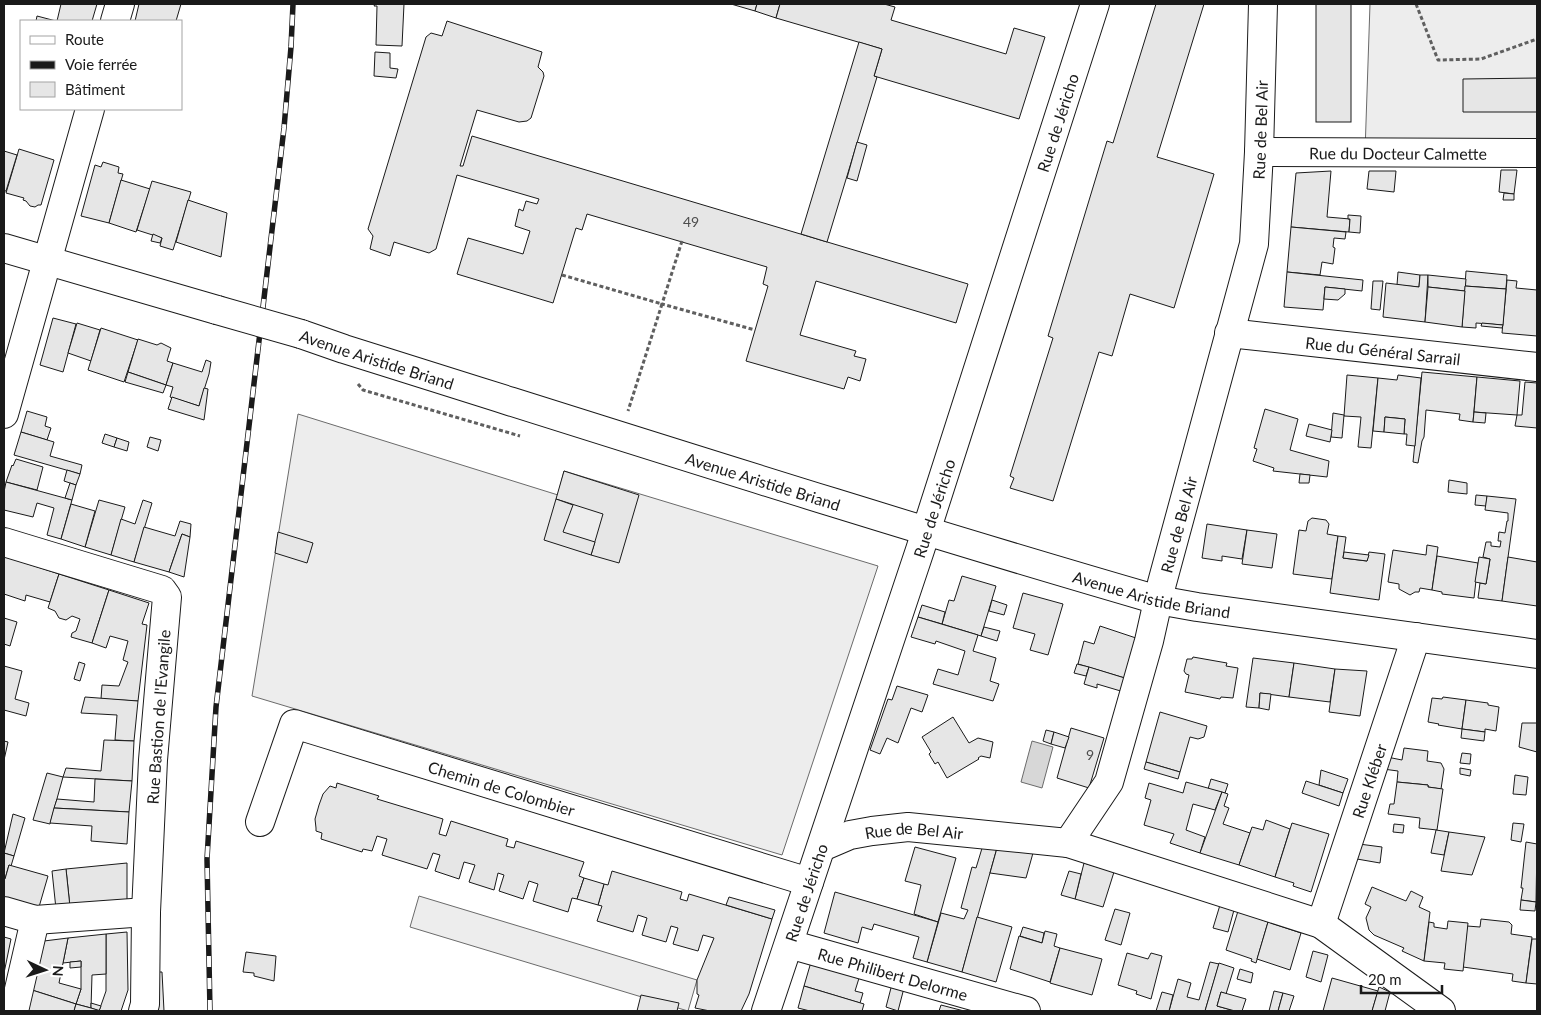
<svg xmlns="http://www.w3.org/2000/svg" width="1541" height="1015" font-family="Lato,sans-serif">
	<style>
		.built { fill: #ededed; stroke: #6a6a6a }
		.water { fill: #d7d7d7; stroke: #6a6a6a }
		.building { fill: #e6e6e6; stroke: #1a1a1a }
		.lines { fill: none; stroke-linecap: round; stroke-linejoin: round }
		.minor-casing { stroke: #1a1a1a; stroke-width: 30 }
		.path { stroke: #5f5f5f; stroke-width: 3; stroke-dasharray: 4 2.5; stroke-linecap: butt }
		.minor { stroke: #fff; stroke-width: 28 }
		.rail-casing { stroke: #1a1a1a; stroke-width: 5.5 }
		.rail { stroke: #fff; stroke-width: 4; stroke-dasharray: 11; stroke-linecap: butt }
		.minor-bridge-casing { stroke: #1a1a1a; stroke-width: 30; stroke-linecap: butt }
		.minor-bridge { stroke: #fff; stroke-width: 28 }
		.labels { text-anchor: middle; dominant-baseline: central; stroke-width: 4; stroke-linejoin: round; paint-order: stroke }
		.number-label { font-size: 14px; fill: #4d4d4d }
		.street-label { font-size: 16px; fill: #1a1a1a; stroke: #fff }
	</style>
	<rect width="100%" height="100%" fill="#fff"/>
	<g class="built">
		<polygon points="1370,4 1537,4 1537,153 1365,152"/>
		<polygon points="298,414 558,495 564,471 878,566 782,855 252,696"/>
		<polygon points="419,896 697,980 688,1011 410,927"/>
	</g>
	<polygon class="water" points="1032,741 1053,747 1042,788 1021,782"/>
	<g class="building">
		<polygon points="61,4 97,4 92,21 57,21"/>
		<polygon points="139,4 181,4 176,21 135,21"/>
		<polygon points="375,4 404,4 402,46 376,45 377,6 374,6"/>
		<polygon points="731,4 757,4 755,11"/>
		<polygon points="757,4 780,4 776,18 755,11"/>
		<polygon points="780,4 884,4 895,7 891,20 1006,54 1014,28 1045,37 1019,119 874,76 882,49 776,18"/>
		<polygon points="1156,4 1204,4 1157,157 1214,174 1174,308 1130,294 1112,356 1099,352 1053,501 1010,488 1014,478 1010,476 1053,338 1048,336 1107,141 1113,143"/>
		<rect x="1316" y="4" width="35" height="118"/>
		<polygon points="37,16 56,21 57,21 36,21"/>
		<polygon points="447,21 542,52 538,67 543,72 544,76 531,118 527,121 519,122 477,110 460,166 463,166 472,136 968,284 956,323 816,281 800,335 856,351 854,356 866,359 860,381 848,377 844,389 746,361 768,286 763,284 767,267 587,214 582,230 576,228 553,303 457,274 468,238 523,254 530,231 515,226 519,209 523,211 526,201 537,204 539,199 457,175 436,249 429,253 394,242 390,256 370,249 373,236 368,229 426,37 431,33 442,36"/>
		<polygon points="859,42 882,49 874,76 877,77 827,242 801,234"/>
		<polygon points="375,52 390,53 390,68 398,69 396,78 374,76"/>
		<polygon points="1537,78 1537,112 1463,112 1463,79"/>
		<polygon points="857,142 867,145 857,181 847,178"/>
		<polygon points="19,149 54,160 41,205 38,205 35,207 30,206 26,201 23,200 24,198 6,193"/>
		<polygon points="4,151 17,155 6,191 4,191"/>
		<polygon points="103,162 119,167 118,173 123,174 109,223 81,216 95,165 101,167"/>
		<polygon points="1501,170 1517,170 1514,194 1499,192"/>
		<polygon points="1331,171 1327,217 1350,219 1349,232 1291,227 1296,173"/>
		<polygon points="1369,171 1396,171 1394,192 1367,189"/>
		<polygon points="121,180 150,189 136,232 109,223"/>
		<polygon points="152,181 191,192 173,250 160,246 162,238 137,230"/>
		<polygon points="1504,193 1514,194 1514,200 1503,200"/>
		<polygon points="188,200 227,213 221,257 176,242"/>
		<polygon points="1348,215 1361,216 1360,233 1349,232 1350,219 1348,219"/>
		<polygon points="1291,227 1346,232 1345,239 1334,238 1333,247 1335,248 1333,264 1322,262 1320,275 1287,272"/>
		<polygon points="153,234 162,238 160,243 151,241"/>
		<polygon points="1466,271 1507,275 1506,289 1465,286"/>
		<polygon points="1287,272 1363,280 1362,291 1325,287 1323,310 1284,307"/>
		<polygon points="1398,272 1420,275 1419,287 1397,285"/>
		<polygon points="1420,275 1428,275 1425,322 1383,317 1386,283 1419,287"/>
		<polygon points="1428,275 1466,279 1465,291 1428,287"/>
		<polygon points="1507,280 1517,281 1516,288 1537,290 1537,336 1502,333"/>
		<polygon points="1373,281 1383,281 1380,310 1371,309"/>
		<polygon points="1465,286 1506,289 1503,325 1476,323 1476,328 1462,327"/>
		<polygon points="1325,287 1345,289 1345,294 1338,300 1324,299"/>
		<polygon points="1428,287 1465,291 1462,327 1425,322"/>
		<polygon points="53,318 76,324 63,372 40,365"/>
		<polygon points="77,323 100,330 91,361 68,353"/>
		<polygon points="1482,323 1503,325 1502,328 1481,326"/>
		<polygon points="101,328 138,340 124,382 88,370"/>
		<polygon points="138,339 157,345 161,343 171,348 167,361 173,363 166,385 128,372"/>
		<polygon points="206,360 211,362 209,374 199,406 170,397 173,387 166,385 173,363 202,372"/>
		<polygon points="128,372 166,385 163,393 125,382"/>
		<polygon points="1422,372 1477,377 1473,422 1459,420 1460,414 1426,410 1424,437 1422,441 1418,463 1413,462"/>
		<polygon points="1347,375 1378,378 1371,448 1358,447 1361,417 1344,416"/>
		<polygon points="1398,375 1421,378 1415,446 1406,445 1407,434 1404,434 1405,419 1385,417 1384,432 1373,431 1378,378 1397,380"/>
		<polygon points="1477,377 1520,381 1517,415 1474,412"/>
		<polygon points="1525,382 1537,383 1537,428 1515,426 1517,415 1522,415"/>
		<polygon points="204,388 208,389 204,420 168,409 172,397 199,406"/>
		<polygon points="1265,409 1298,419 1290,450 1329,461 1327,477 1273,471 1274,468 1253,461 1257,449 1254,448"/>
		<polygon points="27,411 47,417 45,426 51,428 47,440 21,432"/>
		<polygon points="1474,412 1486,413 1485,423 1473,422"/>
		<polygon points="1333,413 1344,415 1342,438 1331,437"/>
		<polygon points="1385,417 1405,419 1404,434 1384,432"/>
		<polygon points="1309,424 1332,430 1330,442 1306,436"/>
		<polygon points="21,432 54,442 50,456 82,465 80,474 14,455"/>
		<polygon points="105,434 117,438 114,447 102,443"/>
		<polygon points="150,437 161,440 158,451 147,447"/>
		<polygon points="117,438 129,442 127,451 114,447"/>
		<polygon points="16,459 43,467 37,490 6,482 12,465 13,466"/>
		<polygon points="67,470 80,474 76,485 64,481"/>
		<polygon points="564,471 639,495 619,563 591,555 603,514 556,499"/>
		<polygon points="1300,474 1310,475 1309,483 1299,483"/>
		<polygon points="1449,480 1467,483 1467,494 1448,492"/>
		<polygon points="6,482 72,500 61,539 47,535 54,508 37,503 33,517 4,510 4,492"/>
		<polygon points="70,483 76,485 72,500 65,498"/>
		<polygon points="1476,495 1487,496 1486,506 1475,505"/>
		<polygon points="1487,496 1516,499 1502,601 1478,598 1480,583 1486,584 1490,559 1483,557 1486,542 1491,542 1491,546 1500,547 1501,541 1498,541 1499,532 1505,533 1507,521 1508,521 1508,513 1485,510"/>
		<polygon points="556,499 573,505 563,532 595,542 591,555 544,540"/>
		<polygon points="99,500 125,507 111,555 85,547"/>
		<polygon points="143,500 152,503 134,562 111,555 121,519 135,524"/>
		<polygon points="71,504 95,511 85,547 61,539"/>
		<polygon points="1312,518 1326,520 1329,524 1327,534 1338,536 1332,579 1293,574 1299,530 1306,531 1308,521"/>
		<polygon points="180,521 191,524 190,537 182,534 169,572 134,562 144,527 175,536"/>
		<polygon points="1207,524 1247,530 1242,559 1222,556 1222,561 1202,558"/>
		<polygon points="1247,530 1277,534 1272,568 1242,564"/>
		<polygon points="278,532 313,543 307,563 275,553"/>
		<polygon points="182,534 190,537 184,577 169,572"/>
		<polygon points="1338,536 1346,537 1343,558 1367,561 1369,552 1385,554 1379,600 1330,593"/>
		<polygon points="1427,545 1438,547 1432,590 1420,588 1419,592 1415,592 1410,595 1399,589 1399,584 1388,582 1393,550 1426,555"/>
		<polygon points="1344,552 1369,555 1367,561 1343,558"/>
		<polygon points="4,556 59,574 50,602 26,595 25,601 4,594"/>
		<polygon points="1437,556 1478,563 1474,598 1442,594 1442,592 1432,590"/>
		<polygon points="1479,557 1490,559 1486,584 1475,582"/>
		<polygon points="1508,557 1537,562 1537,606 1502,601"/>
		<polygon points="59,574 109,590 92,643 71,637 72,633 76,631 80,619 72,616 66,620 59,618 55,611 48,608"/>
		<polygon points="962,576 996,586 981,636 942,624 949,600 954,601"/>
		<polygon points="109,590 149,603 142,624 147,625 138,701 101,699 102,685 119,686 128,662 123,660 128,641 110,636 106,648 92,643"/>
		<polygon points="1023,593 1063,604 1048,655 1030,650 1035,634 1013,628"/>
		<polygon points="992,600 1007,605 1004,615 989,611"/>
		<polygon points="922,605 945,612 942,624 918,617"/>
		<polygon points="918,617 978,635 973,651 996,658 990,681 999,684 993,701 933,684 938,669 958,675 965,651 936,641 935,644 911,637"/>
		<polygon points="4,618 17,622 10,646 4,644"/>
		<polygon points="1100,626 1139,639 1128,679 1078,664 1084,641 1094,644"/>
		<polygon points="984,627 1000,631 997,641 981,636"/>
		<polygon points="1193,657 1227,663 1226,666 1238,668 1233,698 1221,697 1220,699 1185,692 1189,675 1186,674 1184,671 1187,659 1192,659"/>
		<polygon points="1253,658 1294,663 1289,697 1260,693 1259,708 1246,707"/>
		<polygon points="79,662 85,664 80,681 74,679"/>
		<polygon points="1294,663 1335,669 1330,702 1289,697"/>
		<polygon points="1077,664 1089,667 1086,676 1074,673"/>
		<polygon points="4,666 22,671 15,699 29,703 26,716 4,710"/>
		<polygon points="1089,667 1128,679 1124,692 1097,684 1097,688 1084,684"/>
		<polygon points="1335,669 1367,671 1360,716 1329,712"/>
		<polygon points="897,686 928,695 922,712 911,708 898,743 887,738 880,754 870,750 888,699 892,700"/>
		<polygon points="1260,693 1271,694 1269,710 1259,708"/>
		<polygon points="85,697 138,701 134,741 115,740 117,715 81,713"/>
		<polygon points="1443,697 1466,700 1462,729 1438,725 1439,724 1428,722 1432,698 1442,699"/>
		<polygon points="1466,700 1488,703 1488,705 1499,707 1496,731 1485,729 1485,732 1462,729"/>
		<polygon points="1160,712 1207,726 1204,737 1198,739 1190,737 1180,772 1146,762"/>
		<polygon points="953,717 969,743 978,738 993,742 990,758 981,756 978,758 979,759 947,778 938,762 935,764 929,754 931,752 922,737"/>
		<polygon points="1522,723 1537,723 1537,752 1519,747"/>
		<polygon points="1071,728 1104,738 1089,788 1057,778"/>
		<polygon points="1462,729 1485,732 1484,741 1461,738"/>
		<polygon points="1046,730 1054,732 1051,744 1043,741"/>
		<polygon points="1054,732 1069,737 1065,748 1051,744"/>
		<polygon points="104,740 134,741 132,781 63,777 66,768 101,771"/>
		<polygon points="4,741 8,742 4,760"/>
		<polygon points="1404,748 1428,751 1427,761 1441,763 1444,769 1441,789 1428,787 1428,785 1397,782 1398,771 1383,769 1387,757 1402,760"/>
		<polygon points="1462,753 1471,754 1470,764 1460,763"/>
		<polygon points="1146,762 1180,772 1178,779 1144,769"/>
		<polygon points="1460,768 1471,770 1470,776 1460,774"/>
		<polygon points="1321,770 1348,779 1343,793 1319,785"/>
		<polygon points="47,773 63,777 50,824 33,820"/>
		<polygon points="1515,775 1528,777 1526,795 1513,794"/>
		<polygon points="95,779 132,781 129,812 54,808 57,799 94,802"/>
		<polygon points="1211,779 1228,784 1225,793 1208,789"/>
		<polygon points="1306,781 1343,793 1339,806 1302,793"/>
		<polygon points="1186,782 1222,792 1215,810 1193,804 1186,830 1205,837 1200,853 1170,843 1174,834 1144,825 1151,800 1145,798 1149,783 1183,793"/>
		<polygon points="1397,782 1428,785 1428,787 1443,789 1437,830 1419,828 1420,818 1388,814 1390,804 1394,804"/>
		<polygon points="337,783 379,796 377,799 443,819 439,834 446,836 451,821 508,839 506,846 514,848 516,841 584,862 579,876 584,878 577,899 572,898 568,912 533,901 538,884 529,881 523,899 499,891 504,875 498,873 494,890 469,882 475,865 464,862 459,879 435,871 440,855 433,853 427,869 382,855 387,839 377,836 372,851 363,849 362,852 321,839 322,833 316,831 316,828 315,819 319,805 323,794 330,786 336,788"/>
		<polygon points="1222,792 1228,794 1224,806 1229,808 1223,824 1250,833 1239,865 1200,853"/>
		<polygon points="54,808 129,812 127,844 91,841 92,826 50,823"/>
		<polygon points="13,814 25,818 14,856 4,853"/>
		<polygon points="1266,820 1290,829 1275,877 1239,865 1252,827 1263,830"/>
		<polygon points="1292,823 1329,834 1311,892 1293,886 1294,883 1275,877"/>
		<polygon points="1513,823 1524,824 1521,842 1511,840"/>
		<polygon points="1394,824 1404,825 1403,833 1393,832"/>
		<polygon points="1436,830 1449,832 1444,855 1431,853"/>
		<polygon points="1449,832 1485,837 1472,875 1441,871"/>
		<polygon points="1526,842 1537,844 1536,902 1521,900 1523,888 1521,888"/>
		<polygon points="1359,844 1382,847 1380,863 1357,859"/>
		<polygon points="983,845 997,848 962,972 927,962 941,913 964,919 968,910 961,908 972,867 976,868"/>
		<polygon points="915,847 956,858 938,922 914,914 921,885 905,881"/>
		<polygon points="997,848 1033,853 1026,878 990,873"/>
		<polygon points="4,853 14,856 11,866 9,865 5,879 4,879"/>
		<polygon points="127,863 127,900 70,907 66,869"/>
		<polygon points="1084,863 1114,872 1103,907 1075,899"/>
		<polygon points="9,865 48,876 39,907 4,898 4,879 5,879"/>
		<polygon points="66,869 70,907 56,909 52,871"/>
		<polygon points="612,871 682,892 680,899 687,901 689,894 772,919 749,994 741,1011 710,1011 695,1008 699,995 697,994 697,980 714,938 703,935 698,951 673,944 678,928 671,926 666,942 642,935 647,918 638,915 633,932 597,921 602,906 598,905 604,884 608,885"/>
		<polygon points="1069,871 1081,874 1075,899 1061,895"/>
		<polygon points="584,878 604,884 598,905 577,899"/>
		<polygon points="1372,887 1406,901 1411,891 1423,897 1419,907 1430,912 1424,961 1402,951 1404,948 1374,935 1369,930 1366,918 1371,907 1365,904"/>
		<polygon points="835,892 938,922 927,962 913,958 919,937 874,924 872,930 862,927 858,943 824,933"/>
		<polygon points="729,897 775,910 772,919 726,905"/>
		<polygon points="1521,900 1536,902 1535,911 1520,910"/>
		<polygon points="1220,905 1234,910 1228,932 1213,928"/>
		<polygon points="1115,909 1130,913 1121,945 1105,940"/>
		<polygon points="1238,911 1268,922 1256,963 1251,961 1252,959 1226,950"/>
		<polygon points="977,917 1012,927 996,982 962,972"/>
		<polygon points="1481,919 1509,922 1512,925 1511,934 1532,937 1526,983 1512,981 1513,974 1463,967 1467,926 1480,927"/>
		<polygon points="1448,921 1468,923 1463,971 1444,969 1445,963 1424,961 1429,922 1434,923 1434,927 1447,929"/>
		<polygon points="1268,922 1301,933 1290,970 1257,959"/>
		<polygon points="1023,927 1044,933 1042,943 1020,936"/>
		<polygon points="1045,931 1057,934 1054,946 1060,948 1050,982 1010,969 1019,936 1042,943"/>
		<polygon points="127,932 128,990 121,1011 99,1011 106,991 106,934"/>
		<polygon points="106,934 106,974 92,975 91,1008 76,1004 81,989 81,961 63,963 68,938"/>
		<polygon points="4,937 11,939 4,973"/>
		<polygon points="68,938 59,983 81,989 76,1004 32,990 44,941"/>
		<polygon points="1532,939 1537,939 1537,984 1526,983"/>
		<polygon points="1060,948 1102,959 1092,995 1050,983"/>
		<polygon points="1313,951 1328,955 1321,982 1306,977"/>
		<polygon points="246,952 276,956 274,981 254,976 254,973 243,972"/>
		<polygon points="1127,953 1148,959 1151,953 1162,956 1151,999 1136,994 1137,991 1118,985"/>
		<polygon points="81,961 81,967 70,968 70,962"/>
		<polygon points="811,962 860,975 855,991 863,993 860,1003 804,986"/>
		<polygon points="1210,962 1219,964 1205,1011 1169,1011 1178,979 1191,983 1187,997 1199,1000"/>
		<polygon points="1219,963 1234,968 1226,994 1221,992 1217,1006 1235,1011 1205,1011"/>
		<polygon points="1240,969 1253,973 1251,983 1237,979"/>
		<polygon points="158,972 162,972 164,1011 155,1011"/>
		<polygon points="1332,978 1378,991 1372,1011 1323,1011"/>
		<polygon points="892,984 904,988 898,1011 886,1007"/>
		<polygon points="804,986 864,1004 862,1011 810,1011 798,1008"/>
		<polygon points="1379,987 1390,992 1385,1011 1372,1011"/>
		<polygon points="32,990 76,1004 74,1011 28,1011"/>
		<polygon points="1274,991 1283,993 1278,1011 1269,1011"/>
		<polygon points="1162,992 1173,995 1169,1011 1156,1011"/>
		<polygon points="1221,992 1246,999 1242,1011 1235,1011 1217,1006"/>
		<polygon points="1283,993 1294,996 1289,1011 1278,1011"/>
		<polygon points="641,995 679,1003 677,1011 637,1011"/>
		<polygon points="91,1003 101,1006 99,1011 91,1008"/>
		<polygon points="76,1004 91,1008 101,1011 74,1011"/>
		<polygon points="941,1005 964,1011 939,1011"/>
	</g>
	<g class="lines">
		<g class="minor-casing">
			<g id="minor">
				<polyline points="115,21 120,4"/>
				<path id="s1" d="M1259,152L1537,153"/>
				<polyline points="4,248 217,310"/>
				<path id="s2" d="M1229,333L1537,367"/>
				<path id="s3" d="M301,334L344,349C615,434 885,521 1158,600L1197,607L1537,654"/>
				<polyline points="4,414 90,109"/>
				<polyline points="4,542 162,590 167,597 153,760 146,912 145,1004 143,1011"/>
				<path id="s4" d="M260,822L294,724L809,882"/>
				<polyline points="1068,843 1321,924 1441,1011"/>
				<path id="s5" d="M822,847L850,835L872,831L908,827L1068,843L1109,782L1149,641L1162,583L1254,244L1259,152L1263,4"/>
				<polyline points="4,911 35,920 146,912"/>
				<path id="s6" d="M1321,924L1416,637"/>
				<path id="s7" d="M789,944L1026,1011"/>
				<polyline points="14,1011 35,920"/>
				<path id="s8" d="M766,1011L920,550L1095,4"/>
			</g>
		</g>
		<g class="path">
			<polyline points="1416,4 1438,60 1481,59 1537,39"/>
			<polyline points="682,241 662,304 755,330"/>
			<polyline points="562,275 662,304 628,411"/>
			<polyline points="358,384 363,390 520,436"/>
		</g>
		<use href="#minor" class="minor"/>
		<g class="rail-casing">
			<polyline id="rail" points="210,1011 207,859 216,707 284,128 291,47 293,4"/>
		</g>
		<use href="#rail" class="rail"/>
		<g class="minor-bridge-casing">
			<polyline id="minor-bridge" points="217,310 301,334"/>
		</g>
		<use href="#minor-bridge" class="minor-bridge"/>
	</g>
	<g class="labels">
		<g class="number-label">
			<text x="691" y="221">49</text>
			<text x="1090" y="754">9</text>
		</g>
		<g class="street-label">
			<text stroke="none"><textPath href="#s8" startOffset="935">Rue de Jéricho</textPath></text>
			<text stroke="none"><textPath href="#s5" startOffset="995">Rue de Bel Air</textPath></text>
			<text stroke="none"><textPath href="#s1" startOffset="139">Rue du Docteur Calmette</textPath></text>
			<text stroke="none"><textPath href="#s2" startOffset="155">Rue du Général Sarrail</textPath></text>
			<text stroke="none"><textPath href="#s3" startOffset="80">Avenue Aristide Briand</textPath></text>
			<text stroke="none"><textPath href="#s3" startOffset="485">Avenue Aristide Briand</textPath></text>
			<text stroke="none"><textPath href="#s8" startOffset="530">Rue de Jéricho</textPath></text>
			<text stroke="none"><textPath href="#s5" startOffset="590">Rue de Bel Air</textPath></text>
			<text stroke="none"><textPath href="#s3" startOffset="890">Avenue Aristide Briand</textPath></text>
			<text transform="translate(158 717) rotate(-86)">Rue Bastion de l'Evangile</text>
			<text stroke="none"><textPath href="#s6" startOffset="151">Rue Kléber</textPath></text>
			<text stroke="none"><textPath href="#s4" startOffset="321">Chemin de Colombier</textPath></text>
			<text stroke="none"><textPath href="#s5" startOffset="95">Rue de Bel Air</textPath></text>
			<text stroke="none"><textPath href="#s8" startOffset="125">Rue de Jéricho</textPath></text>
			<text stroke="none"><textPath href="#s7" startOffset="108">Rue Philibert Delorme</textPath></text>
		</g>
	</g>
	<rect width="1541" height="1015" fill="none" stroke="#1a1a1a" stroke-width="10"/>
	<rect x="20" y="20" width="162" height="90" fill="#ffffff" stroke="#a3a3a3"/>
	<rect x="30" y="36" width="25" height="8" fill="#ffffff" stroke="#a3a3a3"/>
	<text x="65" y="45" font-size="15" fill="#1a1a1a">Route</text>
	<rect x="30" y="61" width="25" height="8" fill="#1a1a1a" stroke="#a3a3a3"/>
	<text x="65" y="70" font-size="15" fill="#1a1a1a">Voie ferrée</text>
	<rect x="30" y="82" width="25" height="15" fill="#e6e6e6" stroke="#a3a3a3"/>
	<text x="65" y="95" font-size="15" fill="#1a1a1a">Bâtiment</text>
	<g transform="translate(45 970) rotate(94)" stroke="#ffffff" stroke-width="4" paint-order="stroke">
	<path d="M0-4L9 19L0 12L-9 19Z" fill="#1a1a1a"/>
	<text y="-8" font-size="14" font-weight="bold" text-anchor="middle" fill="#1a1a1a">N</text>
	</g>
	<path d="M1361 985v8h81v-8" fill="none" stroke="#1a1a1a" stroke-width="2.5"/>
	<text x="1368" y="985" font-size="15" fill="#1a1a1a" stroke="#ffffff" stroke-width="4" paint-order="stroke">20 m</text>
</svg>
